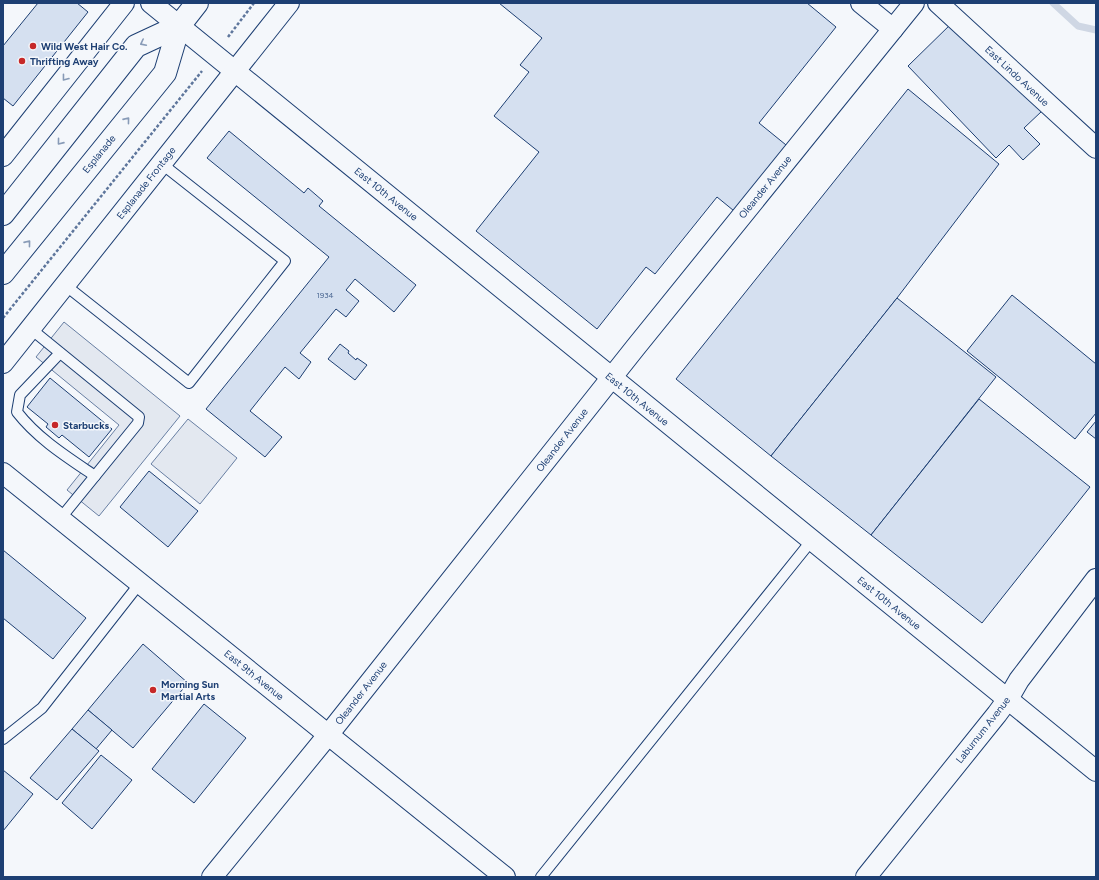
<svg xmlns="http://www.w3.org/2000/svg" width="1099" height="880" font-family="Figtree,sans-serif">
	<style>
		.parking { fill: #e3e8f0; stroke: #687fa3 }
		.lines { fill: none; stroke-linecap: round; stroke-linejoin: round }
		.stream { stroke: #cfd7e4; stroke-width: 7 }
		.building { fill: #d5e0f0; stroke: #1d3f73 }
		.service-casing { stroke: #1d3f73; stroke-width: 12 }
		.minor-casing { stroke: #1d3f73; stroke-width: 22 }
		.secondary-casing { stroke: #1d3f73; stroke-width: 24 }
		.path { stroke: #5e769c; stroke-width: 2.5; stroke-dasharray: 3 2; stroke-linecap: butt }
		.service { stroke: #f4f7fb; stroke-width: 10 }
		.minor { stroke: #f4f7fb; stroke-width: 20 }
		.secondary { stroke: #f4f7fb; stroke-width: 22 }
		.oneway { stroke: #889bb7 }
		.poi-dot { fill: #c62828; stroke: #f4f7fb; stroke-width: 1.5 }
		.labels { text-anchor: middle; dominant-baseline: central; stroke-width: 3; stroke-linejoin: round; paint-order: stroke }
		.number-label { font-size: 8px; fill: #4b6792 }
		.poi-label { font-size: 10px; font-weight: bold; fill: #1d3f73; stroke: #f4f7fb; text-anchor: start }
		.street-label { font-size: 10px; fill: #1d3f73; stroke: #f4f7fb }
	</style>
	<rect width="100%" height="100%" fill="#f4f7fb"/>
	<g class="parking">
		<polygon points="64,322 180,416 99,516 67,490 119,425 36,357"/>
		<polygon points="188,419 237,458 200,504 151,464"/>
	</g>
	<g class="lines">
		<polyline class="stream" points="1053,3 1078,26 1096,30"/>
	</g>
	<g class="building">
		<polygon points="38,3 77,3 88,12 13,106 3,98 3,46"/>
		<polygon points="499,3 807,3 836,27 759,123 791,149 739,215 717,197 655,274 646,267 597,329 476,231 539,152 494,116 529,72 520,65 542,38"/>
		<polygon points="954,21 1042,111 1024,128 1040,144 1023,160 1009,145 996,158 908,66"/>
		<polygon points="908,89 999,164 897,298 771,456 676,379"/>
		<polygon points="229,131 304,193 308,188 323,201 319,206 416,285 394,312 355,279 346,290 359,301 346,317 336,309 300,353 311,362 299,379 285,367 250,411 282,437 265,457 206,409 329,257 207,158"/>
		<polygon points="1012,295 1096,364 1096,413 1075,439 967,351"/>
		<polygon points="897,298 996,377 871,535 771,456"/>
		<polygon points="340,344 349,351 348,353 356,360 357,358 367,365 355,380 328,359"/>
		<polygon points="50,378 112,429 89,457 62,435 59,438 46,427 48,424 27,407"/>
		<polygon points="979,399 1090,487 982,623 871,535"/>
		<polygon points="1096,421 1096,439 1087,432"/>
		<polygon points="149,471 198,511 168,547 120,507"/>
		<polygon points="3,550 86,618 53,659 3,618"/>
		<polygon points="143,644 188,683 133,748 88,710"/>
		<polygon points="204,704 246,738 194,803 152,769"/>
		<polygon points="88,710 112,730 96,749 72,729"/>
		<polygon points="72,729 99,751 57,800 30,778"/>
		<polygon points="101,755 132,780 92,829 62,803"/>
		<polygon points="3,770 33,794 3,831"/>
	</g>
	<g class="lines">
		<g class="service-casing">
			<g id="service">
				<polyline points="65,285 189,383 285,261 162,164"/>
				<polyline points="31,329 139,417 138,423 60,519"/>
				<path d="M60,353L20,395L17,412C38,439 67,457 95,476"/>
				<polyline points="3,739 42,708 140,583"/>
				<polyline points="541,877 812,540"/>
			</g>
		</g>
		<g class="minor-casing">
			<g id="minor">
				<polyline points="151,3 1096,771"/>
				<polyline points="861,3 893,29"/>
				<polyline points="938,3 1096,148"/>
				<polyline points="3,156 124,3"/>
				<polyline points="3,363 289,3"/>
				<polyline points="3,473 505,877"/>
				<polyline points="212,877 328,735 635,348 914,3"/>
				<polyline points="866,877 997,714 1008,699 1019,680 1096,579"/>
			</g>
		</g>
		<g class="secondary-casing">
			<g id="secondary">
				<polyline points="3,214 136,46 179,26"/>
				<polyline points="3,273 165,73 179,26 197,3"/>
			</g>
		</g>
		<g class="path">
			<polyline points="228,37 254,3"/>
			<polyline points="3,318 202,71"/>
		</g>
		<use href="#service" class="service"/>
		<use href="#minor" class="minor"/>
		<use href="#secondary" class="secondary"/>
	</g>
	<defs><path id="oneway-chevron" d="M-2-3.5L2.5 0L-2 3.5" fill="none" stroke-width="1.6" stroke-linecap="round" stroke-linejoin="round"/></defs>
	<g class="oneway">
		<use href="#oneway-chevron" transform="translate(143 43) rotate(153)"/>
		<use href="#oneway-chevron" transform="translate(65 78) rotate(128)"/>
		<use href="#oneway-chevron" transform="translate(127 120) rotate(-51)"/>
		<use href="#oneway-chevron" transform="translate(60 142) rotate(129)"/>
		<use href="#oneway-chevron" transform="translate(28 243) rotate(-51)"/>
	</g>
	<g class="poi-dot">
		<circle cx="33" cy="46" r="4"/>
		<circle cx="22" cy="61" r="4"/>
		<circle cx="55" cy="425" r="4"/>
		<circle cx="153" cy="690" r="4"/>
	</g>
	<g class="labels">
		<g class="number-label">
			<text x="325" y="295">1934</text>
		</g>
		<g class="poi-label">
			<text x="41" y="46">Wild West Hair Co.</text>
			<text x="30" y="61">Thrifting Away</text>
			<text x="63" y="425">Starbucks</text>
			<text x="161" y="684">Morning Sun<tspan x="161" dy="12">Martial Arts</tspan></text>
		</g>
		<g class="street-label">
			<text transform="translate(1017 76) rotate(43)">East Lindo Avenue</text>
			<text transform="translate(99 154) rotate(-51)">Esplanade</text>
			<text transform="translate(146 183) rotate(-52)">Esplanade Frontage</text>
			<text transform="translate(765 187) rotate(-51)">Oleander Avenue</text>
			<text transform="translate(386 194) rotate(39)">East 10th Avenue</text>
			<text transform="translate(637 399) rotate(39)">East 10th Avenue</text>
			<text transform="translate(562 440) rotate(-52)">Oleander Avenue</text>
			<text transform="translate(889 603) rotate(39)">East 10th Avenue</text>
			<text transform="translate(254 675) rotate(39)">East 9th Avenue</text>
			<text transform="translate(361 693) rotate(-52)">Oleander Avenue</text>
			<text transform="translate(983 730) rotate(-52)">Laburnum Avenue</text>
		</g>
	</g>
	<rect width="1099" height="880" fill="none" stroke="#1d3f73" stroke-width="8"/>
</svg>
